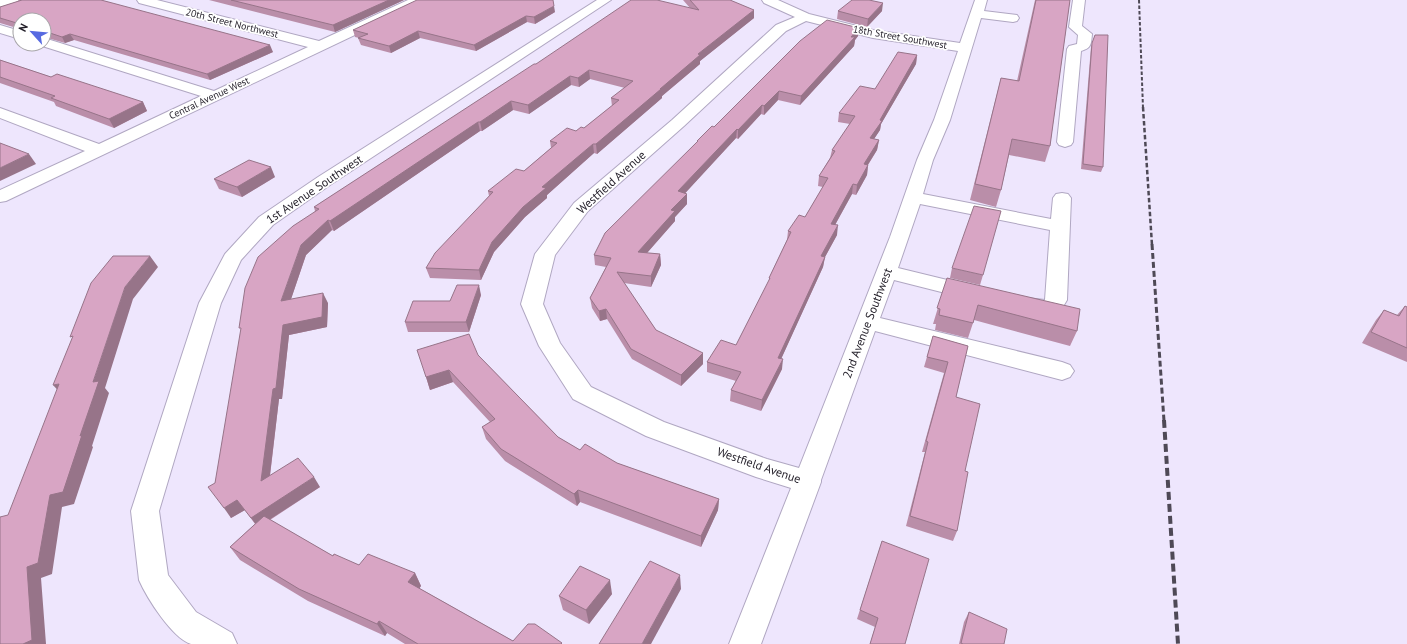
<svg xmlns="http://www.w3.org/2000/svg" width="1407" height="644" font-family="'PT Sans',sans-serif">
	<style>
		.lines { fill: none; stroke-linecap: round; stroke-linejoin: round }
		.minor-casing { stroke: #b0a7c2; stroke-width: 2 }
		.minor { fill: #fff; fill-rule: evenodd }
		.rail-far3 { stroke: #4e4956; stroke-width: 2; stroke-dasharray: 3.5 2; stroke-linecap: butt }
		.rail-far2 { stroke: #4e4956; stroke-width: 2.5; stroke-dasharray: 4.5 2.5; stroke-linecap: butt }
		.rail-far1 { stroke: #4e4956; stroke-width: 3; stroke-dasharray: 6 3; stroke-linecap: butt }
		.rail { stroke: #4e4956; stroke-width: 4; stroke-dasharray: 8 4; stroke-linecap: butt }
		.wall { fill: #ba8ea9 }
		.shaded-wall { fill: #977489 }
		.building { fill: #d8a5c4; stroke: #977489 }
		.labels { text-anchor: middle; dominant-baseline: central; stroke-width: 3.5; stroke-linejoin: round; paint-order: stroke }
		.far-street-label { font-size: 10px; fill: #221e28; stroke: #fff }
		.street-label { font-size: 12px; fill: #221e28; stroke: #fff }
	</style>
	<rect width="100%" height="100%" fill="#eee6fd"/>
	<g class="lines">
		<g class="minor-casing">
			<g id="minor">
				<polygon points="0,0 19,0 17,3 0,8"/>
				<polygon points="137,0 157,0 319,41 408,0 424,0 422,3 6,201 0,202 0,190 85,151 0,118 0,108 99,144 201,96 39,45 44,44 44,38 214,91 308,47 139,3"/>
				<path d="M597,0H611L330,185L273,225L241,260L221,303L159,511L168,575L196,612L232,633L237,644C226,644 199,644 191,644C172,638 147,598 139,580L131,511L199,303L225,254L259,217L318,177Z"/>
				<path d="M762,0H778L809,14L873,30L960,43L975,0H987L984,11L1017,15L1019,18L1017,21L1013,22L981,18L950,120L933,160L923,194L1051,219L1053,198L1056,194L1062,193L1068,194L1071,198L1067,300L1061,310L1043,315L1018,310L1015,305L1018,300L1026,298L1045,300L1050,230L920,204L898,268L980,288L984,293L980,298L973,300L894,280L880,318L1062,362L1070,365L1074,371L1070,377L1062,380L875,331L821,480V482L761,644H729L791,488L756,477L646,436L573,399L539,346L521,304L535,254L574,203L672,120L776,25L795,17L764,3ZM806,21L873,38L958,51L934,120L917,160L890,237L799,468L767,459L664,422L591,387L560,343L543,304L555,255L588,211L684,126L786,31Z"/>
				<path d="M1073,0H1085L1082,26L1092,34C1091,45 1091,48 1081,51L1073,142L1071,145L1065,147L1059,145L1057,142L1067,49L1069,46L1077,44L1078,35L1069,27Z"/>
				<polygon points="0,25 20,31 20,39 0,33"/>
			</g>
		</g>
		<use href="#minor" class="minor"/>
		<polyline class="rail-far3" points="1139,0 1143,108"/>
		<polyline class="rail-far2" points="1143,107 1152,245"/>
		<polyline class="rail-far1" points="1152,244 1164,421"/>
		<polyline class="rail" points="1164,420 1178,644"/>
	</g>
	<g class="wall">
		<polygon points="18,0 101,0 273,52 210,80 74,40 65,43 44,37 44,20 20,20 20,29 0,23 0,7 19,1"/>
		<polygon points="209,0 404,0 335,32"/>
		<polygon points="683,0 730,0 754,18 700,61 700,64 662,96 662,98 597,154 594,153 547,195 547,198 525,217 494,252 481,280 430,278 426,268 489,196 488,191 524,171 551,148 550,141 584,128 612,106 611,98 625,88 590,79 579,87 571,85 529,114 513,110 482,131 480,131 334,231 332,230 306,255 291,299 328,303 327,327 289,335 282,399 279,399 270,476 320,487 270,520 333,556 359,565 415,573 421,586 419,588 513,641 562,643 562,644 405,644 387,633 385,636 308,601 240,560 230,547 255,524 245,510 231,518 215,483 315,211 314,207 536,64 690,8"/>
		<polygon points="1035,0 1070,0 1050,146 1045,162 1009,155 1001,190 996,207 970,200 1001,78 1017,81"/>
		<polygon points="838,11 882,11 867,27 837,19"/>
		<polygon points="555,12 535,24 527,22 476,51 420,38 391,53 361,45 358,38 359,38 355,37 353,30"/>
		<polygon points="859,28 858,36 855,40 854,46 800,105 778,100 764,115 761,114 738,139 736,138 685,193 687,204 675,217 675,221 647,253 660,254 661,265 651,287 624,283 656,330 703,364 681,386 632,359 607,319 600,321 592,308 590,298 606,267 595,265 594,255 697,142 697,141 714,127"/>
		<polygon points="1095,35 1103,167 1101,172 1081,169 1091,47"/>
		<polygon points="917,55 916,64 881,124 880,130 874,139 879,140 877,150 868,165 867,175 856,195 852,194 835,225 837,235 825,257 823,267 781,359 782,369 761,411 730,401 731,390 736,381 707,372 707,362 736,345 769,281 769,278 787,240 788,231 805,217 823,187 818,186 819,176 830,158 832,150 850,124 838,122 839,113 875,89"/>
		<polygon points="0,60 51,77 143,102 147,111 114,128 56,106 54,102 0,83"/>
		<polygon points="275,177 242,197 219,189 214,179"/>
		<polygon points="952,268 983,275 980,285 950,278"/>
		<polygon points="947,278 1077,331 1070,346 974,320 968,338 935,330 936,324 933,324"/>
		<polygon points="481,295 469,332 408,332 405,322 450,301"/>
		<polygon points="1405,306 1407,307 1407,362 1362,343 1376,320 1384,310 1397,315"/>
		<polygon points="933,336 968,346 956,397 965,471 957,531 953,541 906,526 925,452 922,452 944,373 924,367"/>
		<polygon points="478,355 558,437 580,450 719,499 718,510 701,547 580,502 577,506 505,461 486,439 482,427 490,422 453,382 430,390 426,377"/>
		<polygon points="882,541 905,644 870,644 875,627 857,619"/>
		<polygon points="612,594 589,624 563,610 559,596"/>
		<polygon points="969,612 1004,644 959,644 964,622"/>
	</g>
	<g class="shaded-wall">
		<polygon points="389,0 404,0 335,32 333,25"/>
		<polygon points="883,3 882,11 867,27 868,19"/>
		<polygon points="554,6 555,12 535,24 534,17"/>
		<polygon points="754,10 754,18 700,61 700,64 662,96 662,98 597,154 596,144 698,54"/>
		<polygon points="526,16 527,22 476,51 474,45"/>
		<polygon points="859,28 858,36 855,40 854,46 800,105 801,96 851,37"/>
		<polygon points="418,31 420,38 391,53 389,46"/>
		<polygon points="70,34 74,40 65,43 62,37"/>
		<polygon points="270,45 273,52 210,80 207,74"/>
		<polygon points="917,55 916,64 881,124 880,130 868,148 870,138"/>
		<polygon points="589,70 590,79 579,87 578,78"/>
		<polygon points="570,76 571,85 529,114 528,105"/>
		<polygon points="779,91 778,100 764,115 764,106"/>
		<polygon points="511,101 513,110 482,131 480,122"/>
		<polygon points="143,102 147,111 114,128 109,119"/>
		<polygon points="762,105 761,114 738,139 738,130"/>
		<polygon points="478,122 480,131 334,231 330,221"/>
		<polygon points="737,129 736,138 678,201 678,191"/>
		<polygon points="879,140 877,150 862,174 864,164"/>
		<polygon points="593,144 594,153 547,195 547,198 525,217 494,252 481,280 479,270 492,242 523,207 542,187"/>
		<polygon points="29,154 36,164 0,181 0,168"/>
		<polygon points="868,165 867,175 856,195 857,185"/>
		<polygon points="271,167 275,177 242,197 237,187"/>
		<polygon points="853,184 852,194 830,234 831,224"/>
		<polygon points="687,194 687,204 675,217 675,221 639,262 638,252 671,210"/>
		<polygon points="328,220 332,230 306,255 287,311 281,301 301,245"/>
		<polygon points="838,225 837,235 825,257 823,267 777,368 778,358 821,256"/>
		<polygon points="660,254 661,265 651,287 651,276"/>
		<polygon points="150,256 158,267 133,299 105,388 109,393 92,446 93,447 74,504 62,507 52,574 41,578 46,644 23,644 27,567 50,495 80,436 93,382 125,287"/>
		<polygon points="479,285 481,295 469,332 466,322"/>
		<polygon points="323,293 328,303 327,327 289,335 282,399 279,399 268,491 261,481 273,389 283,325"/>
		<polygon points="606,309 607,319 600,321 599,311"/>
		<polygon points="703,353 703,364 681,386 681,375"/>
		<polygon points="783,359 782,369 761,411 762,400"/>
		<polygon points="449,370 453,382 430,390 426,377"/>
		<polygon points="59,384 64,397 53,385"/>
		<polygon points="314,477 320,487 258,527 251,518"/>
		<polygon points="578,490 580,502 577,506 574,494"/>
		<polygon points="719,499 718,510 701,547 701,536"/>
		<polygon points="237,500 245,510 231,518 224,508"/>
		<polygon points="415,573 421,586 415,595 408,582"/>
		<polygon points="680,575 681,589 651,644 642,644"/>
		<polygon points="610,580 612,594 589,624 586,610"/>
		<polygon points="379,621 387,633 385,636 377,624"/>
	</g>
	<g class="building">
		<polygon points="22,0 101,0 270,45 207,74 70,34 62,37 44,31 44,20 20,20 20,24 0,18 0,7"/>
		<polygon points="231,0 389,0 333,25"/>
		<polygon points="417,0 553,0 554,6 534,17 526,16 474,45 418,31 389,46 358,38 368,34 353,30"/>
		<polygon points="631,0 657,0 699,10 690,0 730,0 754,10 698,54 700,55 660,89 661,89 596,144 593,144 542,187 546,188 523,207 492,242 479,270 426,268 435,253 493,192 488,191 516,169 524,171 557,143 550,141 567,128 576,131 581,127 584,128 619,100 611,98 633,81 589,70 578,78 570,76 528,105 511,101 480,122 478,122 330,221 328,220 301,245 281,301 323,293 322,317 283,325 276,388 273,389 261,481 298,458 314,477 251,518 237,500 224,508 208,487 215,483 241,328 239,328 245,288 258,257 293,226 319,209 314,207 534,64 536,64"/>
		<polygon points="852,0 869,0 883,3 868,19 838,11"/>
		<polygon points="1036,0 1070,0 1050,146 1012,139 1001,190 975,184 1001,78 1019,81"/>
		<polygon points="827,20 859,28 851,37 855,37 801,96 779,91 764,106 762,105 738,130 737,129 678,191 687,194 671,210 675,211 638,252 660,254 651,276 617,272 656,330 703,353 681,375 631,349 606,309 599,311 590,298 611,258 594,255 605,233 698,141 697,141 712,126 714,127 800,41"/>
		<polygon points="1095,35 1108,35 1103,167 1083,164 1092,43"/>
		<polygon points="898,52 917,55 880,120 882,121 870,138 879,140 864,164 868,165 857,185 853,184 831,224 838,225 821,256 825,257 778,358 783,359 762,400 731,390 741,372 707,362 721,340 736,345 770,278 769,278 791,232 788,231 799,215 805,217 828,178 819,176 835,151 832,150 855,116 839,113 860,86 875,89"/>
		<polygon points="0,60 51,77 57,74 143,102 109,119 51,98 55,96 0,77"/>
		<polygon points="0,143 29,154 0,168"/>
		<polygon points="249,160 271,167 237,187 214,179"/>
		<polygon points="974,206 1001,211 983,275 952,268"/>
		<polygon points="113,256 150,256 125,287 93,382 99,381 80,436 82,435 63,492 50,495 38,563 27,567 32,640 23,644 0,644 0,517 8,515 42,428 59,384 53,385 73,336 70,337 91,283"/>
		<polygon points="947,278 1080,309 1077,331 978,305 973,323 939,315 940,309 937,308"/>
		<polygon points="457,285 479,285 466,322 405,322 413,301 450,301"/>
		<polygon points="1405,306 1407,307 1407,348 1371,332 1384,310 1399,316"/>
		<polygon points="469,334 478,355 558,437 580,450 585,444 617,463 719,499 701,536 578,490 574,494 501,449 482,427 495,419 449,370 426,377 417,350"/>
		<polygon points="933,336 968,346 956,397 980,404 965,471 968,472 957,531 910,516 928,442 926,441 948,362 927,357"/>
		<polygon points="264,516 333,556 334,554 359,565 368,554 415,573 408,582 513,641 528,624 535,624 562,643 561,644 418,644 379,621 377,624 299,589 230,547"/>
		<polygon points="882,541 929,559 905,644 870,644 878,618 860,610"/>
		<polygon points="650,561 680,575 642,644 599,644"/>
		<polygon points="580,566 610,580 586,610 559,596"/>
		<polygon points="969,612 1007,629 1004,644 963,644 961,643"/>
	</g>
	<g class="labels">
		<g class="far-street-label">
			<text transform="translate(232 23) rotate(14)">20th Street Northwest</text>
			<text transform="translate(900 37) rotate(10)">18th Street Southwest</text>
			<text transform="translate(209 98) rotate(-25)">Central Avenue West</text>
		</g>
		<g class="street-label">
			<text transform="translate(611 182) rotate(-42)">Westfield Avenue</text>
			<text transform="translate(314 189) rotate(-34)">1st Avenue Southwest</text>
			<text transform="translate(867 323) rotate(-69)">2nd Avenue Southwest</text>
			<text transform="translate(759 465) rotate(19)">Westfield Avenue</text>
		</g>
	</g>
	<g transform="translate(32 32) rotate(297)"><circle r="19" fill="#ffffff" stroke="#a7a5a9"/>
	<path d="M0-3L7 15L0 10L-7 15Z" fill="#576ae1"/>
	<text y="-6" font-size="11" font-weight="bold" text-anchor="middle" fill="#221e28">N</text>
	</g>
</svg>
